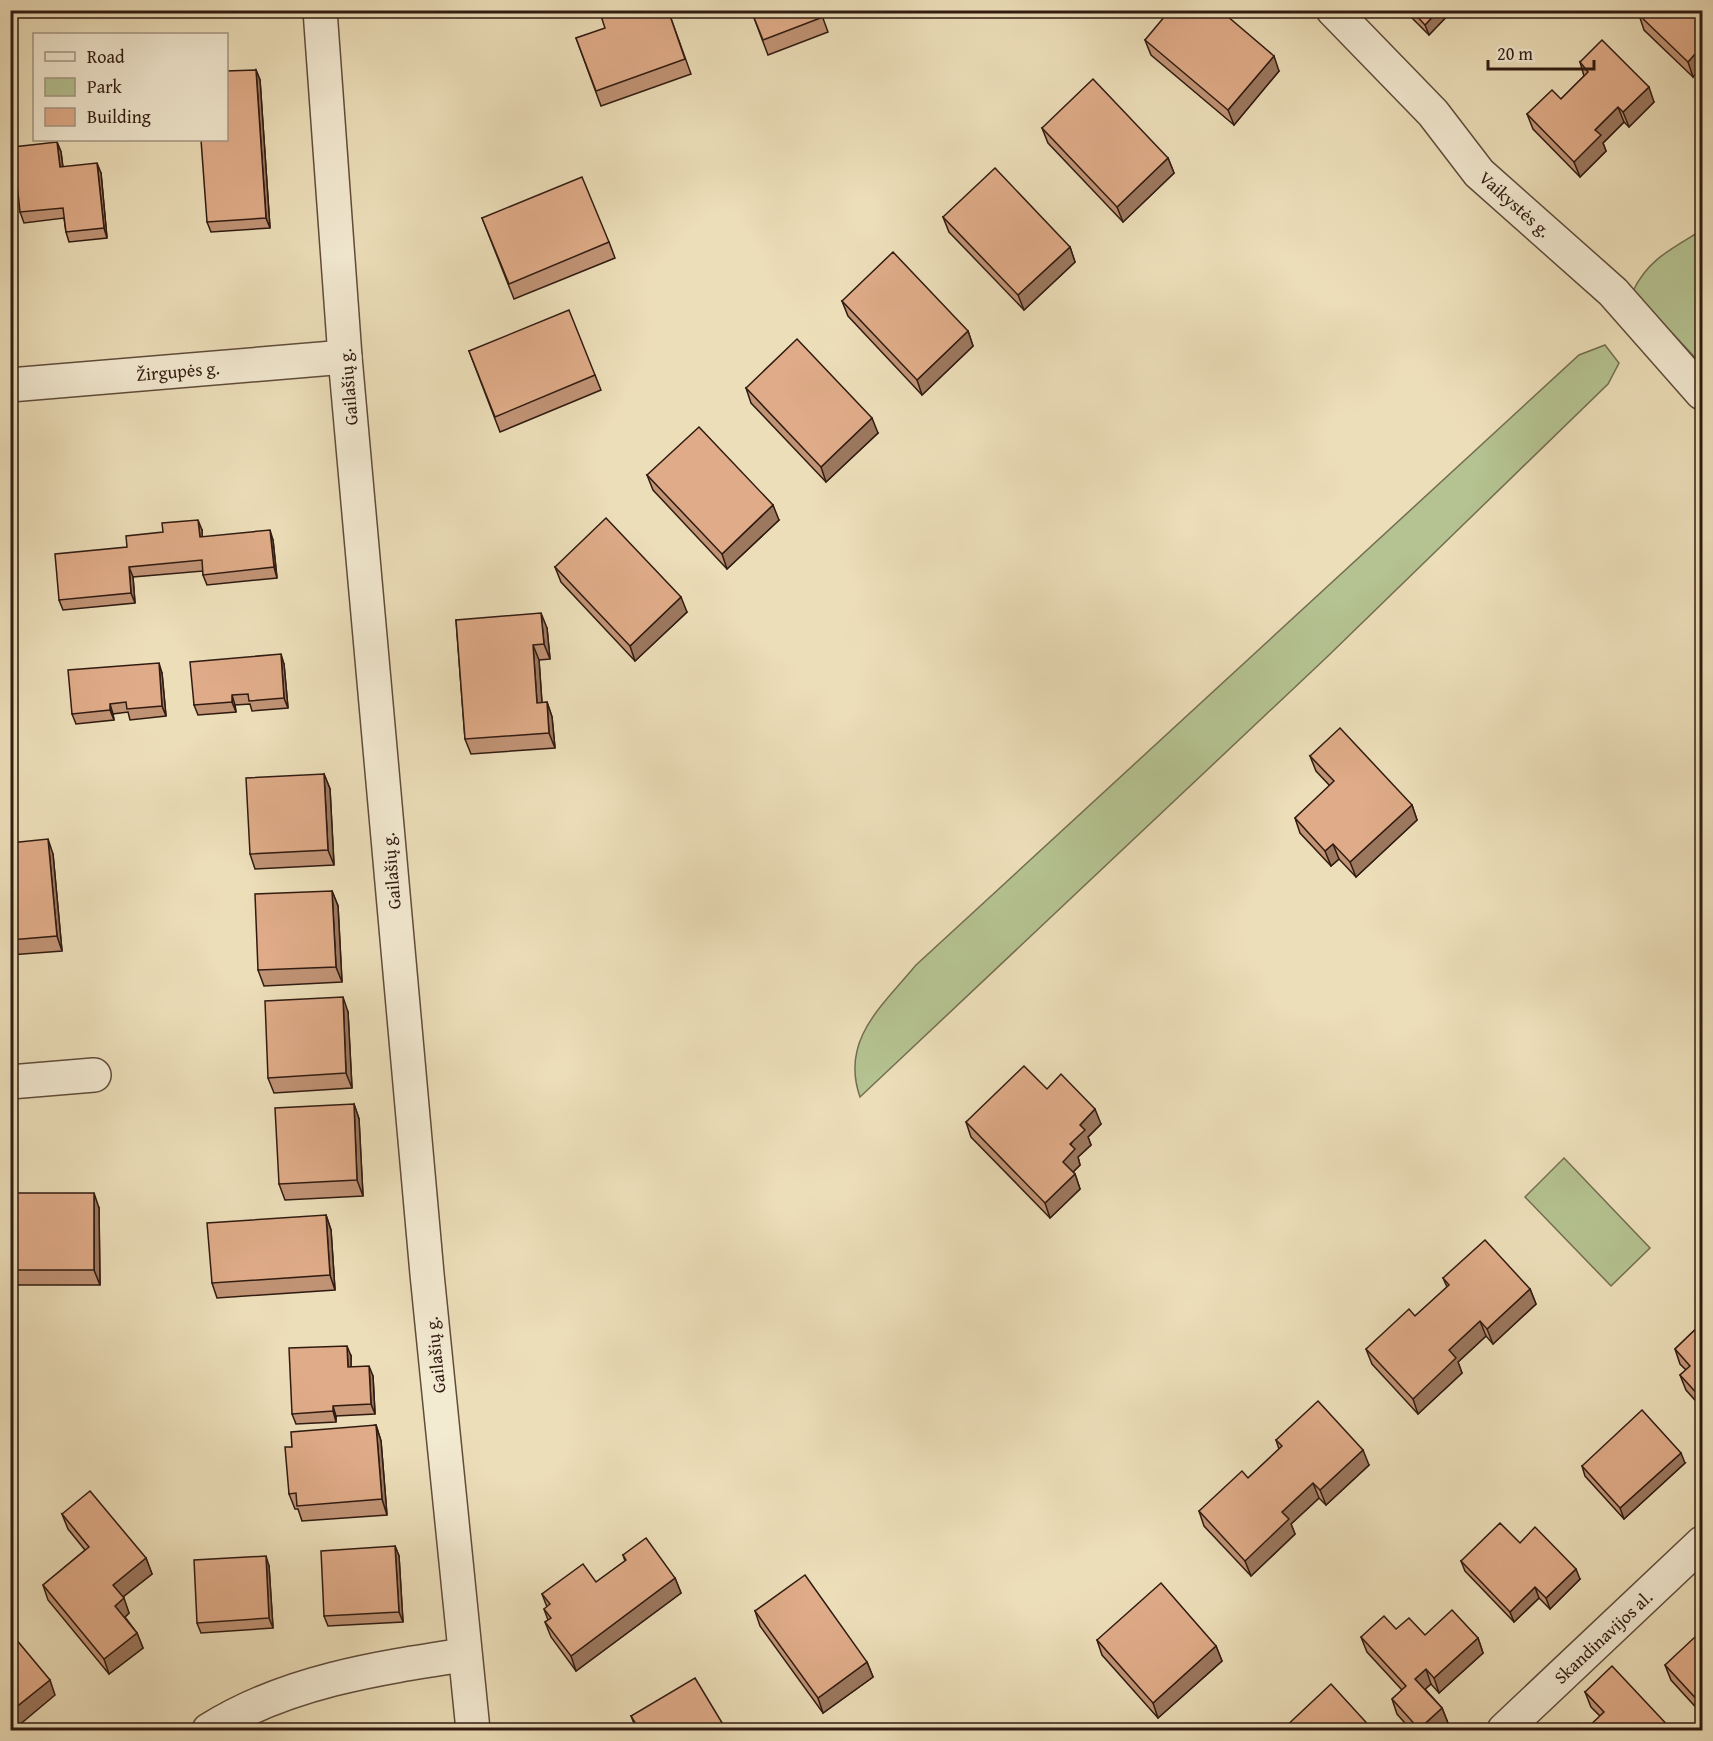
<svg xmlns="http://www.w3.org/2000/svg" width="1713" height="1741" font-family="'Gentium Book Plus',serif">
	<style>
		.green { fill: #b5c291; stroke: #736e51; stroke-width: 1.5 }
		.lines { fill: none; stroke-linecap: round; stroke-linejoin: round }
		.minor-casing { stroke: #604c3b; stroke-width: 36 }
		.minor { stroke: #f3ead2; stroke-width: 33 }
		.wall { fill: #c09375; stroke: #311b11; stroke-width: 1.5 }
		.shaded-wall { fill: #9c785f; stroke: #311b11; stroke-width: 1.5 }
		.building { fill: #dfab88; stroke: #311b11; stroke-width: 1.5 }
		.labels { text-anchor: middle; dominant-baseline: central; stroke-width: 4.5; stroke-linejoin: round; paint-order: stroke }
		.street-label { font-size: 18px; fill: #311b11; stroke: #f3ead2 }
	</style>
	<rect width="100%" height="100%" fill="#ecdeb9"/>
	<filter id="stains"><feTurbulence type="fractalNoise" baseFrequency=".00333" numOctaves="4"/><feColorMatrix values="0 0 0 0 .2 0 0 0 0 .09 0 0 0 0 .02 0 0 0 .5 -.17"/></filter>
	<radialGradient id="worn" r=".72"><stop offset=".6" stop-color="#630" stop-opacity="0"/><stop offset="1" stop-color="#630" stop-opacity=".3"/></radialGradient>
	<g class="green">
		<path d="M1702,230V365L1633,291C1648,259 1673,248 1702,230Z"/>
		<path d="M1605,345L1619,363L1608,384L1327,657L860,1097C840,1040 882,1006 916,965L1579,355Z"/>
		<polygon points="1564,1158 1650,1248 1611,1286 1525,1197"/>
	</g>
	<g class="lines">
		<g class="minor-casing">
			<g id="minor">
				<polyline points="320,10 345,357 427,1274 473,1730"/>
				<polyline points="1333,10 1433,113 1479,173 1613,292 1702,393"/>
				<polyline points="10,385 345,357"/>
				<polyline points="10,1082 94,1075"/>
				<path d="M209,1730C285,1682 377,1668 464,1655"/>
				<polyline points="1504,1730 1702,1543"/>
			</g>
		</g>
		<use href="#minor" class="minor"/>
	</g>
	<g class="wall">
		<polygon points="668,10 691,74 601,106 576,38"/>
		<polygon points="751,10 820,10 828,32 768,55"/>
		<polygon points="1404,10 1453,10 1429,35"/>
		<polygon points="1702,10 1693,77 1644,30 1639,15"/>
		<polygon points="1145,40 1279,71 1234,125 1151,55"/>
		<polygon points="1580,62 1654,102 1629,127 1624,122 1603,143 1606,151 1580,177 1533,129 1527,114 1561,99 1584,76"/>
		<polygon points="256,70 260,80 270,228 211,232 207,222"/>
		<polygon points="1042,128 1168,158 1174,173 1123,222 1048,143"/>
		<polygon points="57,142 61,152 63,167 101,173 107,238 69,242 66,232 64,218 24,223 20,212"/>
		<polygon points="943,217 1070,247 1075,262 1024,310 949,232"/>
		<polygon points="482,218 609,242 615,258 514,299"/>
		<polygon points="842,301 968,331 973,346 922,395 848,316"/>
		<polygon points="469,351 595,375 601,390 500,432"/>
		<polygon points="746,388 878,433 826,482 751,403"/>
		<polygon points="647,475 779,520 727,569 653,490"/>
		<polygon points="202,530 202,537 273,540 277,578 207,585 203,575 203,571 133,577 135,603 63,610 59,600"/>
		<polygon points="555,567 687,612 635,661 561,582"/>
		<polygon points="456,620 547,628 550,659 539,660 542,703 547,702 552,717 555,748 471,754 465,739"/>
		<polygon points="10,656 13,685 10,686"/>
		<polygon points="284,664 288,708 252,711 250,704 235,705 236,712 198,715 194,705"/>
		<polygon points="162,673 166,716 130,720 128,712 113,714 114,720 76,724 72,714"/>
		<polygon points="1310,756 1412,805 1417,820 1356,877 1339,859 1331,866 1300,833 1295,818 1330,786 1316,771"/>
		<polygon points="324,774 330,789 334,865 255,869 250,854"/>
		<polygon points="10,843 53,854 62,951 10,955"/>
		<polygon points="332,891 338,906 342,982 264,986 258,970"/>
		<polygon points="348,1012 352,1088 274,1093 268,1078"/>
		<polygon points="1047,1089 1101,1124 1088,1137 1091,1145 1078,1157 1080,1165 1073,1172 1075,1174 1080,1189 1050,1218 971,1137 966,1122"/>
		<polygon points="354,1104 359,1119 363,1196 285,1200 279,1184"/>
		<polygon points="99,1208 100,1285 17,1285 11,1270"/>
		<polygon points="326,1215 331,1230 335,1290 217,1298 212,1283"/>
		<polygon points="1443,1278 1530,1289 1536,1304 1493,1344 1486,1336 1458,1362 1462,1373 1418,1414 1372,1364 1366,1349 1415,1316 1447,1287"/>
		<polygon points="1702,1323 1702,1408 1686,1390 1680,1375 1686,1370 1680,1364 1675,1349"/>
		<polygon points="351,1356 351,1367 373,1376 375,1414 336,1416 336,1422 296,1424 292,1414"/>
		<polygon points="376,1425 381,1441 387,1515 302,1521 298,1509 295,1509 289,1494 292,1447"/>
		<polygon points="1276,1440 1369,1465 1326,1505 1319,1498 1291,1524 1295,1534 1251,1576 1204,1526 1199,1511 1248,1478 1279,1449"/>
		<polygon points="1685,1463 1624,1519 1585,1476 1582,1466"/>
		<polygon points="62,1514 146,1558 152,1574 123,1597 129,1613 125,1617 137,1633 143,1648 109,1674 48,1600 43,1585 85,1550 68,1529"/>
		<polygon points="395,1546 399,1556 403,1622 328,1626 324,1616"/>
		<polygon points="623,1555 675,1578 681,1593 576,1671 551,1637 545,1622 548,1620 544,1609 547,1607 542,1594 596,1582 625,1561"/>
		<polygon points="1461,1561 1580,1579 1550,1609 1539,1598 1514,1622 1465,1571"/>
		<polygon points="269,1566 273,1628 201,1633 197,1623"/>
		<polygon points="755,1611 867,1662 873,1677 823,1713 760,1626"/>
		<polygon points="1396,1629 1425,1635 1478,1638 1483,1653 1439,1693 1431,1684 1425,1689 1442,1708 1448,1723 1440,1731 1412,1731 1397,1714 1392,1699 1402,1690 1367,1652 1361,1637"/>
		<polygon points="1097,1640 1216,1646 1222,1661 1158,1718 1102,1655"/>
		<polygon points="1702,1644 1702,1714 1671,1680 1665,1665"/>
		<polygon points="1585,1692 1673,1731 1600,1716 1591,1707"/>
		<polygon points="631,1716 727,1731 637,1731"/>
	</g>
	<g class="shaded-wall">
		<polygon points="1439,10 1453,10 1429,35 1425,25"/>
		<polygon points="1702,46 1702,67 1693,77 1688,62"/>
		<polygon points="1274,56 1279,71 1234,125 1228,110"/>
		<polygon points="256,70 260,80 270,228 266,218"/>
		<polygon points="1649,87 1654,102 1629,127 1623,112"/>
		<polygon points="1618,107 1624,122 1603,143 1606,151 1580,177 1574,162 1595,130"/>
		<polygon points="57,142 61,152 64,177 60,167"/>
		<polygon points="1168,158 1174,173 1123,222 1117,207"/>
		<polygon points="97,163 101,173 107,238 104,228"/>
		<polygon points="1070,247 1075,262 1024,310 1018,295"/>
		<polygon points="968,331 973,346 922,395 917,380"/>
		<polygon points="872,418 878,433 826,482 821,467"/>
		<polygon points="773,505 779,520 727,569 722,554"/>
		<polygon points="198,520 202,530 203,548 200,537"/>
		<polygon points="270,530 273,540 277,578 274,567"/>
		<polygon points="129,567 133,577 135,603 131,593"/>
		<polygon points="681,597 687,612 635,661 630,646"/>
		<polygon points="541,613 547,628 550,659 544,644"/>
		<polygon points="533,645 539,660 543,718 537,703"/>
		<polygon points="281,654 284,664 288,708 284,698"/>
		<polygon points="10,656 13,685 10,677"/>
		<polygon points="159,663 162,673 166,716 162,706"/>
		<polygon points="232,695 235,705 236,712 232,702"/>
		<polygon points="547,702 552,717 555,748 549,733"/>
		<polygon points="110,704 113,714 114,720 110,710"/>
		<polygon points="324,774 330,789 334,865 328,850"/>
		<polygon points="1412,805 1417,820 1356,877 1350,862"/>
		<polygon points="48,839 53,854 62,951 57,936"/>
		<polygon points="1333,844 1339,859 1331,866 1325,851"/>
		<polygon points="332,891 338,906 342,982 336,967"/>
		<polygon points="343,997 348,1012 352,1088 346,1073"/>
		<polygon points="354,1104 359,1119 363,1196 357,1180"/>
		<polygon points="1095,1109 1101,1124 1088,1137 1091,1145 1078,1157 1080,1165 1068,1177 1063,1162 1080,1125"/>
		<polygon points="1075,1174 1080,1189 1050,1218 1045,1203"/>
		<polygon points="94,1193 99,1208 100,1285 94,1270"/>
		<polygon points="326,1215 331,1230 335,1290 330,1275"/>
		<polygon points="1530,1289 1536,1304 1493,1344 1487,1329"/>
		<polygon points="1480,1321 1486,1336 1458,1362 1462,1373 1418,1414 1413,1399 1449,1350"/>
		<polygon points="347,1346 351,1356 351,1377 348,1367"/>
		<polygon points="369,1366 373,1376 375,1414 371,1404"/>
		<polygon points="333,1406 336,1416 336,1422 333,1411"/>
		<polygon points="376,1425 381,1441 387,1515 382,1499"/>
		<polygon points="1363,1450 1369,1465 1326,1505 1320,1490"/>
		<polygon points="1681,1453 1685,1463 1624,1519 1620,1508"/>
		<polygon points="1313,1483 1319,1498 1291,1524 1295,1534 1251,1576 1245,1561 1282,1512"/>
		<polygon points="395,1546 399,1556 403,1622 399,1612"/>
		<polygon points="266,1556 269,1566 273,1628 269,1618"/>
		<polygon points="146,1558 152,1574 119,1600 113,1585"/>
		<polygon points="1576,1569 1580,1579 1550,1609 1546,1598"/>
		<polygon points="675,1578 681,1593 576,1671 571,1656"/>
		<polygon points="1535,1587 1539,1598 1514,1622 1510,1612"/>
		<polygon points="124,1598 129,1613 121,1621 115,1606"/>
		<polygon points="137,1633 143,1648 109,1674 104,1659"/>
		<polygon points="1478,1638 1483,1653 1439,1693 1434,1678"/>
		<polygon points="1216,1646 1222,1661 1158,1718 1153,1703"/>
		<polygon points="867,1662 873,1677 823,1713 818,1698"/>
		<polygon points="1426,1669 1431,1684 1420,1694 1415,1679"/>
		<polygon points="50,1680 55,1695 12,1731 10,1731 10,1712"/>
		<polygon points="1442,1708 1448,1723 1440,1731 1420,1731 1419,1729"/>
	</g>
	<g class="building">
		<polygon points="599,10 668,10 685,59 596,91 576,38 605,28"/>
		<polygon points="751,10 820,10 823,17 763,40"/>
		<polygon points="1170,10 1220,10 1274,56 1228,110 1145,40"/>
		<polygon points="1411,10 1439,10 1425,25"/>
		<polygon points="1643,10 1702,10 1702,46 1688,62 1639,15"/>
		<polygon points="1602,40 1649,87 1623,112 1618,107 1595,130 1601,135 1574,162 1527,114 1552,90 1561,99 1588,72 1580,62"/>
		<polygon points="256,70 266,218 207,222 201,140 226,140 226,71"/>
		<polygon points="1093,79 1168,158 1117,207 1042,128"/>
		<polygon points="57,142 60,167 97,163 104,228 66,232 63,208 20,212 13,147"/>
		<polygon points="995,168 1070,247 1018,295 943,217"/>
		<polygon points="582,177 609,242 509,284 482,218"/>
		<polygon points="893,252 968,331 917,380 842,301"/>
		<polygon points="569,310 595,375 495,417 469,351"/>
		<polygon points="797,339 872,418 821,467 746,388"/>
		<polygon points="699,427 773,505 722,554 647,475"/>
		<polygon points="606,518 681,597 630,646 555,567"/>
		<polygon points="198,520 200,537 270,530 274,567 203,575 202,560 129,567 131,593 59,600 55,554 127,547 126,536 163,532 162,523"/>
		<polygon points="541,613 544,644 533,645 537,703 547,702 549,733 465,739 456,620"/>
		<polygon points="281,654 284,698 249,701 248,694 232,695 232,702 194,705 190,662"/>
		<polygon points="159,663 162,706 127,709 126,702 110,704 110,710 72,714 68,670"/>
		<polygon points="1340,728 1412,805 1350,862 1333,844 1325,851 1295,818 1334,781 1310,756"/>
		<polygon points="324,774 328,850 250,854 246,778"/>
		<polygon points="48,839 57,936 10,940 10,843"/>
		<polygon points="332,891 336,967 258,970 255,894"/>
		<polygon points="343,997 346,1073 268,1078 265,1001"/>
		<polygon points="1024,1066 1047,1089 1061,1074 1095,1109 1080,1125 1085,1130 1070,1144 1075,1149 1063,1162 1075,1174 1045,1203 966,1122"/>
		<polygon points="354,1104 357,1180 279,1184 275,1108"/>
		<rect x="11" y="1193" width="83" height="77"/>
		<polygon points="326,1215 330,1275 212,1283 207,1223"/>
		<polygon points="1485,1240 1530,1289 1487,1329 1480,1321 1449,1350 1456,1358 1413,1399 1366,1349 1409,1309 1415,1316 1449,1285 1443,1278"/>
		<polygon points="1702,1323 1702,1399 1680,1375 1690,1366 1675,1349"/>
		<polygon points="347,1346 348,1367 369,1366 371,1404 333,1406 333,1411 292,1414 289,1348"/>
		<polygon points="1318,1401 1363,1450 1320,1490 1313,1483 1282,1512 1289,1519 1245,1561 1199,1511 1242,1471 1248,1478 1282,1446 1276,1440"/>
		<polygon points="1642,1410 1681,1453 1620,1508 1582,1466"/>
		<polygon points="376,1425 382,1499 297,1506 296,1493 289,1494 285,1447 292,1447 291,1432"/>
		<polygon points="90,1491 146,1558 113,1585 124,1598 115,1606 137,1633 104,1659 43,1585 89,1547 62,1514"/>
		<polygon points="1500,1523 1520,1543 1535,1527 1576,1569 1546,1598 1535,1587 1510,1612 1461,1561"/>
		<polygon points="646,1538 675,1578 571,1656 545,1622 551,1618 544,1609 550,1604 542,1594 583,1564 596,1582 626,1560 623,1555"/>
		<polygon points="395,1546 399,1612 324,1616 321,1551"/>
		<polygon points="266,1556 269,1618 197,1623 194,1560"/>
		<polygon points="805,1575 867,1662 818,1698 755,1611"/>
		<polygon points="1161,1583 1216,1646 1153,1703 1097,1640"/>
		<polygon points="1452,1610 1478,1638 1434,1678 1426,1669 1415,1679 1442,1708 1419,1729 1392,1699 1406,1686 1361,1637 1384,1616 1396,1629 1409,1618 1425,1635"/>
		<polygon points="10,1632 50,1680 10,1712"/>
		<polygon points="1696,1636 1702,1644 1702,1705 1665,1665"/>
		<polygon points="1612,1666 1673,1731 1584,1731 1604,1712 1585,1692"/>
		<polygon points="695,1678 727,1731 640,1731 631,1716"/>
		<polygon points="1331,1684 1374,1731 1281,1731"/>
	</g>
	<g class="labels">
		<g class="street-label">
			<text transform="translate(1515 204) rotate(42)">Vaikystės g.</text>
			<text transform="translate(178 371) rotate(-5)">Žirgupės g.</text>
			<text transform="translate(348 387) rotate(-95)">Gailašių g.</text>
			<text transform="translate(391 871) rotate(-95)">Gailašių g.</text>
			<text transform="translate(435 1355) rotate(-96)">Gailašių g.</text>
			<text transform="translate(1603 1637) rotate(-43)">Skandinavijos al.</text>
		</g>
	</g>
	<rect width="1713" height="1741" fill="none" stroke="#ecdeb9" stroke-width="36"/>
	<rect x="12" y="12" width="1689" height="1717" fill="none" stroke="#311b11" stroke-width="3"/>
	<rect x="18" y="18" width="1677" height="1705" fill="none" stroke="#311b11" stroke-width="1.5"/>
	<rect x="33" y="33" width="195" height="108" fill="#f3ead2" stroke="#a59785" stroke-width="1.5"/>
	<rect x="45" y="52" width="30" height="9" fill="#f3ead2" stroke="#a59785" stroke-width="1.5"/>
	<text x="87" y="63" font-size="18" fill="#311b11">Road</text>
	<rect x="45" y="78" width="30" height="18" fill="#b5c291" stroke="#a59785" stroke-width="1.5"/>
	<text x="87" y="93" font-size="18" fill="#311b11">Park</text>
	<rect x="45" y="108" width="30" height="18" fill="#dfab88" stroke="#a59785" stroke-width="1.5"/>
	<text x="87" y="123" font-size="18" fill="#311b11">Building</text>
	<path d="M1488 60v9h106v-9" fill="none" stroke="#311b11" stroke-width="3"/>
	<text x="1497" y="60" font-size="18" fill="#311b11" stroke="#f3ead2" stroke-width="4.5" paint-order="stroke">20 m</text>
	<rect width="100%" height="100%" filter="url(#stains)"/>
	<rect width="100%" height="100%" fill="url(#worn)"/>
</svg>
